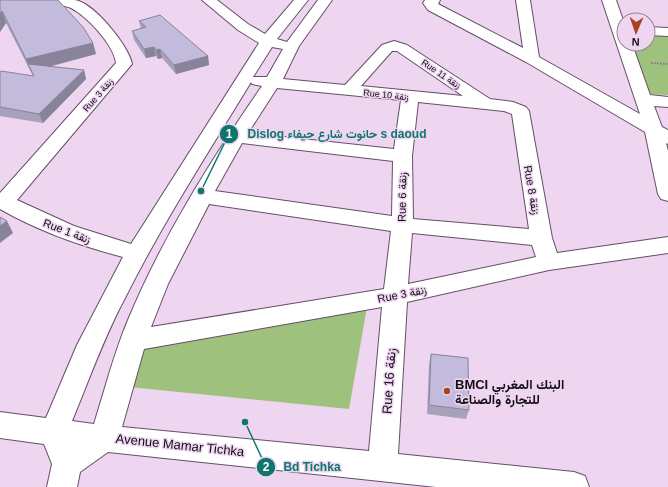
<svg xmlns="http://www.w3.org/2000/svg" width="668" height="487" font-family="Arial,Vazirmatn,sans-serif">
	<style>
		.green { fill: #9ec17d }
		.lines { fill: none; stroke-linecap: round; stroke-linejoin: round }
		.minor-casing { stroke: #644f66; stroke-width: 2 }
		.path { stroke: #877688; stroke-width: 2; stroke-dasharray: 1.5 1.5; stroke-linecap: butt }
		.minor { fill: #fff; fill-rule: evenodd }
		.wall { fill: #a7a1bc }
		.shaded-wall { fill: #888399 }
		.building { fill: #c2bbdb; stroke: #888399 }
		.poi-dot { fill: #aa4223; stroke: #eed5f0; stroke-width: 1.5 }
		.labels { text-anchor: middle; dominant-baseline: central; stroke-width: 3; stroke-linejoin: round; paint-order: stroke }
		.far-street-label { font-size: 9px; fill: #150d16; stroke: #eed5f0 }
		.street-label { font-size: 11px; fill: #150d16; stroke: #eed5f0 }
		.near-street-label { font-size: 13px; fill: #150d16; stroke: #eed5f0 }
		.near-poi-label { font-size: 13px; font-weight: bold; fill: #150d16; stroke: #eed5f0; text-anchor: start }
		.leader { fill: none; stroke: #0f766e; stroke-width: 1.5 }
		.callout-dot { fill: #0f766e; stroke: #eed5f0; stroke-width: 1.5 }
		.mark-label { font-size: 12px; text-anchor: middle; font-weight: bold; fill: #fff }
		.callout-label { font-size: 12px; text-anchor: middle; font-weight: bold; fill: #0f766e; stroke: #eed5f0; stroke-width: 3; stroke-linejoin: round; paint-order: stroke }
	</style>
	<rect width="100%" height="100%" fill="#eed5f0"/>
	<g class="green">
		<polygon points="648,34 668,36 668,95 648,94 632,44 648,44"/>
		<polygon points="367,307 349,409 129,387 139,350"/>
	</g>
	<g class="lines">
		<g class="minor-casing">
			<g id="minor">
				<path d="M47,0C56,0 67,0 75,0C94,3 129,46 132,64L17,200L74,226L131,244L259,43L238,30L202,0H217L248,24L265,34L294,0H308L277,39L287,42L318,0H332L299,46L283,79L345,85L382,45L394,41L407,45L490,99L513,102L526,107L529,111L552,238L557,253L668,237V253L549,270L407,302L398,454L574,472L585,476L589,487H436L108,452L80,472L77,487H47L52,464L44,444L0,438V412L46,418L77,345L123,257C81,246 38,231 0,209V193L116,63C114,45 87,16 71,8C64,5 56,5 49,3ZM272,47L283,49L267,77H253ZM392,51H397L463,96L361,86ZM251,82L252,84L262,86C211,160 163,236 128,320C114,353 105,389 94,424L72,421C89,380 104,337 125,298C162,224 208,153 251,82ZM277,88L401,100L394,149L248,133ZM418,102L504,111L512,114L529,229L413,219L412,156ZM242,143L393,161L392,216L215,191ZM209,204L391,231L384,289L151,327L168,284ZM412,233L532,245L536,257L408,284ZM382,307L369,451L122,427L144,349Z"/>
				<polygon points="425,0 440,0 438,4 523,48 516,0 530,0 539,57 640,114 602,0 616,0 624,23 624,44 632,44 650,95 668,97 668,107 654,106 662,127 668,130 668,144 666,143 668,151 668,201 661,199 658,194 645,132 526,62 428,10 423,3"/>
				<polygon points="648,27 668,28 668,36 648,35"/>
			</g>
		</g>
		<polyline class="path" points="651,63 668,64"/>
		<use href="#minor" class="minor"/>
	</g>
	<g class="wall">
		<polygon points="0,0 93,43 96,54 49,67 84,70 86,79 43,123 0,116 0,72 33,76 6,23 0,32"/>
		<polygon points="139,21 208,56 209,65 176,74 162,58 158,59 156,56 146,58 134,40 132,31 141,29"/>
		<polygon points="431,354 469,410 466,419 427,414 429,364"/>
	</g>
	<g class="shaded-wall">
		<polygon points="2,11 6,23 0,32 0,14"/>
		<polygon points="93,43 96,54 31,71 28,64 30,71 26,59"/>
		<polygon points="154,47 156,56 146,58 144,49"/>
		<polygon points="160,49 162,58 158,59 156,50"/>
		<polygon points="208,56 209,65 176,74 174,65"/>
		<polygon points="84,70 86,79 43,123 39,114"/>
		<polygon points="7,221 13,233 0,243 0,226"/>
	</g>
	<g class="building">
		<polygon points="0,0 58,0 83,27 93,43 26,59 2,11 0,14"/>
		<polygon points="160,15 208,56 174,65 160,49 156,50 154,47 144,49 132,31 146,27 139,21"/>
		<polygon points="28,64 84,70 39,114 0,107 0,72 1,71 34,76"/>
		<polygon points="0,217 7,221 0,226"/>
		<polygon points="431,354 468,358 469,410 429,405"/>
	</g>
	<circle class="poi-dot" cx="447" cy="391" r="4"/>
	<g class="labels">
		<g class="far-street-label">
			<text transform="translate(441 74) rotate(34)">Rue 11 زنقة</text>
			<text transform="translate(98 95) rotate(-49)">Rue 3 زنقة</text>
			<text transform="translate(386 95) rotate(6)">Rue 10 زنقة</text>
		</g>
		<g class="street-label">
			<text transform="translate(532 190) rotate(80)">Rue 8 زنقة</text>
			<text transform="translate(402 197) rotate(-89)">Rue 6 زنقة</text>
			<text transform="translate(67 231) rotate(21)">Rue 1 زنقة</text>
			<text transform="translate(402 294) rotate(-11)">Rue 3 زنقة</text>
		</g>
		<g class="near-street-label">
			<text transform="translate(389 381) rotate(-86)">Rue 16 زنقة</text>
			<text transform="translate(180 445) rotate(6)">Avenue Mamar Tichka</text>
		</g>
		<g class="near-poi-label">
			<text x="455" y="384">BMCI البنك المغربي<tspan x="455" dy="15">للتجارة والصناعة</tspan></text>
		</g>
	</g>
	<path class="leader" d="M201 191L229 134M245 422L266 467"/>
	<g class="callout-dot">
		<circle cx="201" cy="191" r="4"/>
		<circle cx="245" cy="422" r="4"/>
		<circle cx="229" cy="134" r="10"/>
		<circle cx="266" cy="467" r="10"/>
	</g>
	<g class="mark-label">
		<text x="229" y="138">1</text>
		<text x="266" y="471">2</text>
	</g>
	<g class="callout-label">
		<text x="337" y="138">Dislog حانوت شارع حيفاء s daoud</text>
		<text x="312" y="471">Bd Tichka</text>
	</g>
	<g transform="translate(636 32) rotate(182)"><circle r="19" fill="#eed5f0" stroke="#978599"/>
	<path d="M0-3L7 15L0 10L-7 15Z" fill="#aa4223"/>
	<text y="-6" font-size="11" font-weight="bold" text-anchor="middle" fill="#150d16">N</text>
	</g>
</svg>
